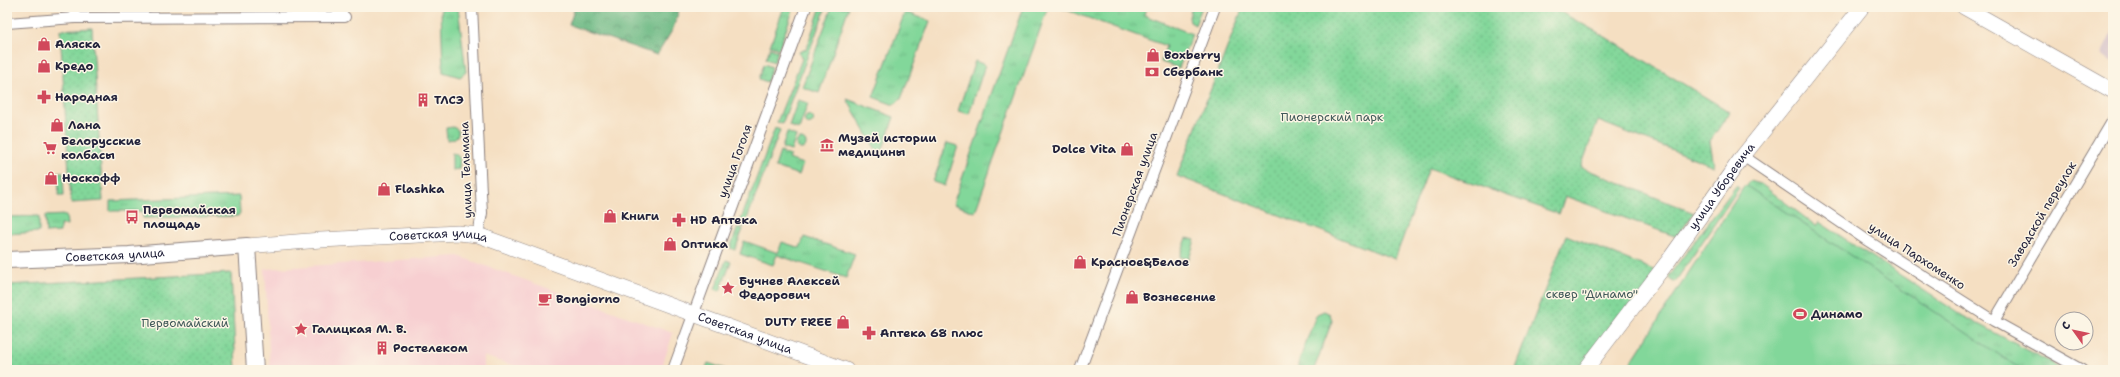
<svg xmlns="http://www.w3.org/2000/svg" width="2120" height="377" font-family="'Shantell Sans',sans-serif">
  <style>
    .built { fill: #f7cfd1 }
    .industrial { fill: #d2bdc6 }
    .grass { fill: url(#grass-tufts); stroke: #527c6a }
    .forest { fill: url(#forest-crowns); stroke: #466d5e }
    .park { fill: url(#park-dots); stroke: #527c6a }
    .pitch { fill: #82d79a; stroke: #527c6a }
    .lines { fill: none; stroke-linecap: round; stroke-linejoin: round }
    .street-casing { stroke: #8c807e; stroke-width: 12 }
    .secondary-casing { stroke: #8c807e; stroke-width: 16 }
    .primary-casing { stroke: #8c807e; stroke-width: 18 }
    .street { stroke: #fff; stroke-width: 10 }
    .secondary { stroke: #fff; stroke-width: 15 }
    .primary { stroke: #fff; stroke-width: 16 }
    .labels { text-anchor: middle; stroke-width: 3; stroke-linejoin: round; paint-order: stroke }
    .poi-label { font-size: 12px; font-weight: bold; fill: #22223b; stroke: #fcf5e5; text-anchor: start }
    .park-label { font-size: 12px; fill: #3f5858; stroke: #fcf5e5 }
    .street-label { font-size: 12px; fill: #22223b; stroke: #fcf5e5 }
  </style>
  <defs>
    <pattern id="grass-tufts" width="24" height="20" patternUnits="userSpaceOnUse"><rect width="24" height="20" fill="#82d79a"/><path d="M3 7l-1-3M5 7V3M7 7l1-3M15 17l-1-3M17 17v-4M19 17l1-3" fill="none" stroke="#70b886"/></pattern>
    <pattern id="forest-crowns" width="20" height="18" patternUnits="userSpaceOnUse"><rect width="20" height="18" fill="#69b882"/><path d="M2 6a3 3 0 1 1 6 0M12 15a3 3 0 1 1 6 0" fill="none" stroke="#56956c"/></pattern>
    <pattern id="park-dots" width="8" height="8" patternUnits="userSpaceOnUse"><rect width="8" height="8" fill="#82d79a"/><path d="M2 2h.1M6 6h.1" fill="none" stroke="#70b886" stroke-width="1.8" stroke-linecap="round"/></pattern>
  </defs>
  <rect width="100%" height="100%" fill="#fcf5e5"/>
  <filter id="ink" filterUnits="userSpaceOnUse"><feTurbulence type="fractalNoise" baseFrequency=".025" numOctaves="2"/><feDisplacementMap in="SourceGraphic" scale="8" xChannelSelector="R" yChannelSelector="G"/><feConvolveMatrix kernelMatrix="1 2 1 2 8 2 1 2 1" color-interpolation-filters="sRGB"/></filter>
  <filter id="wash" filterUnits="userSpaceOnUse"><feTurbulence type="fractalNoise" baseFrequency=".012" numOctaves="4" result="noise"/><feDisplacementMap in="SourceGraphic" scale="16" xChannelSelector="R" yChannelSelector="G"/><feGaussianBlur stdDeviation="0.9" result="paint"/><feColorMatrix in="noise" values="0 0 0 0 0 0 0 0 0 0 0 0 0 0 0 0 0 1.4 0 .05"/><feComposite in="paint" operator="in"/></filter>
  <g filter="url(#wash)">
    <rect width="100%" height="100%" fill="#f5dfc2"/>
    <path class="built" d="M458,256l215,77 -12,37h-133l-45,-14v14h-213l-5,-101z"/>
    <path class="industrial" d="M2113,30v32l-12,-7z"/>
    <path class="grass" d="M441,7h17l8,65 -6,5 -17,-5z
      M784,7h10l-15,42 -9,-3z
      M821,7h5l-44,117 -5,-2 25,-63 -3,-7 7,-3z
      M832,7h17l-30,86 -17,-6z
      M1023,7h25l-73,205 -22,-8z
      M1058,7h88l-2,8 48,19 -13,34 -18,-6 5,-16z
      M1192,7h10l-7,18 -5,-3 -1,-5z
      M905,12l25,9 -29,78 -7,6 -21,-8z
      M770,48l8,3 -4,11 -8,-3z
      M975,61l10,4 -16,49 -11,-3z
      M764,64l8,3 -5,15 -8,-3z
      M847,99l47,18 -14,40z
      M798,100l10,3 -9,26 -10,-3z
      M804.5 120a4.5 4.5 0 1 1 9 0a4.5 4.5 0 1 1-9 0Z
      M453,127l5,3v5l-4,4 -7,1 -1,-12z
      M775,128l5,2 -36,97 -5,-2z
      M787,132l9,4 -5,15 -9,-3z
      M796 144a5 5 0 1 1 10 0a5 5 0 1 1-10 0Z
      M947,143l11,3 -13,40 -12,-4z
      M780,152l10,3 -2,4 15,5 -4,11 -24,-8z
      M452,153c9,2 8,8 7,16l-7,1z
      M58,172h5l1,24h-5z
      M1750,181l11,3 55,42 3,-4 144,94 102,54h-439z
      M1736,186l3,2 -64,94 -7,-5z
      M239,196l1,17 -2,3 -95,2v-7h-33v-10z
      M66,215l1,10h-7v7l-14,1 -1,-17z
      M39,216v16l-32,2v-17z
      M738,227l5,2 -8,21 -5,-2z
      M804,237l51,17 -9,24 -69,-23 -4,10 -33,-11 4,-13 34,12 4,-11 18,6z
      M1187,238l8,2 -6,19 -9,-2z
      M726,260l5,2 -11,29 -5,-2z
      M1324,311l6,3 2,7 -18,48 -16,1v-6l17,-46 2,-4z
      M708,363l20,7h-23z"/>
    <path class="forest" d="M575,7h105l-7,22 -16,26 -88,-30z"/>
    <path class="park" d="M1243,7h308l46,25 133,80 -20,29 4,25 -116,-45 -17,46 113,46 -17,24 -112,-41 -6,18 -130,-46 -34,91 -218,-83z
      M92,28l11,173 -32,2 -11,-173z
      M1566,235l95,38 -70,97h-77z
      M231,273l5,97h-229v-85z"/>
    <path class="pitch" d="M1745,185l277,185h-396z"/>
  </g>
  <g filter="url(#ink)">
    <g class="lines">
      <g class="street-casing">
        <path id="street" d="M74,7l1,11
          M472,7l10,206 -4,22
          M7,23l68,-5 270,-1
          M1743,156l125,85 126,80 88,49
          M1994,321l119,-201
          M673,370l133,-363
          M1080,370l135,-363"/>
      </g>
      <g class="secondary-casing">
        <g id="secondary">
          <path d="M1964,7l149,84"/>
          <path id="s1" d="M247,246l74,-6 137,-7 20,2 368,135"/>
          <path id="s2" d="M1585,370l84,-110 74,-104 119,-149"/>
        </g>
      </g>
      <g class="primary-casing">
        <g id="primary">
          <path id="s3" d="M7,260l122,-5 118,-9 8,124"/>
        </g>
      </g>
      <use href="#street" class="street"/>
      <use href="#secondary" class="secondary"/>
      <use href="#primary" class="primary"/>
    </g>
  </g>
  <defs>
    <g id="shop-bare" transform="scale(1.08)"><path d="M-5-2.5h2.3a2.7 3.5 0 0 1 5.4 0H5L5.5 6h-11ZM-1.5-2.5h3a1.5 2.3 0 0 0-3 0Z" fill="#d1495b" stroke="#fcf5e5" stroke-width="2.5" paint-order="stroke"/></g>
    <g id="bank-bare" transform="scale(1.08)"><path d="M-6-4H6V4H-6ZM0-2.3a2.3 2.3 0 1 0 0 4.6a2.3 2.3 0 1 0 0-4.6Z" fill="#d1495b" stroke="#fcf5e5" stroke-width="2.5" paint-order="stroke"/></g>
    <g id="pharmacy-bare" transform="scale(1.08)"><path d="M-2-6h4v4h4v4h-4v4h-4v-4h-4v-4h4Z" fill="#d1495b" stroke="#fcf5e5" stroke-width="2.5" paint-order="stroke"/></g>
    <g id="building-bare" transform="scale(1.08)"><path d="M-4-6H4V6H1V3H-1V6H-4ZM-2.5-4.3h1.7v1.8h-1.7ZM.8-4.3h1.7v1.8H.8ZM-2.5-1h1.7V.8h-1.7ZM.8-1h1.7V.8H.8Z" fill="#d1495b" stroke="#fcf5e5" stroke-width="2.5" paint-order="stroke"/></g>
    <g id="museum-bare" transform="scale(1.08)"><path d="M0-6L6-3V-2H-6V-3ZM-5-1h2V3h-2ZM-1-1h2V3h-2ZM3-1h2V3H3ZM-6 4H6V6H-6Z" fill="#d1495b" stroke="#fcf5e5" stroke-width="2.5" paint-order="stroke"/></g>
    <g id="supermarket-bare" transform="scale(1.08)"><path d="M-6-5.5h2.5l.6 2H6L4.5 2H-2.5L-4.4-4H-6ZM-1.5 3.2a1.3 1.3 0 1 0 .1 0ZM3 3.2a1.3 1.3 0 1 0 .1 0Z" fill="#d1495b" stroke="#fcf5e5" stroke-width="2.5" paint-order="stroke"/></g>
    <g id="bus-bare" transform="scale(1.08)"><path d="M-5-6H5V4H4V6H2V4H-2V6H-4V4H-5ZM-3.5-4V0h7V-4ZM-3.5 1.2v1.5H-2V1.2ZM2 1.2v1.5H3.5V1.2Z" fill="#d1495b" stroke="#fcf5e5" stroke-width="2.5" paint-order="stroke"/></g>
    <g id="sight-bare" transform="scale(1.08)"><path d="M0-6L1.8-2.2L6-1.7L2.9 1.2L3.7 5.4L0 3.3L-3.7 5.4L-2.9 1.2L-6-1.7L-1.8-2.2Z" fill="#d1495b" stroke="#fcf5e5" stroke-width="2.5" paint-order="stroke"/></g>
    <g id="cafe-bare" transform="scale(1.08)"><path d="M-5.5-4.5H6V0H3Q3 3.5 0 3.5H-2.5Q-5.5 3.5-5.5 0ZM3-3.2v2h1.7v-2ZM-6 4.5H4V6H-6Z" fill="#d1495b" stroke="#fcf5e5" stroke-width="2.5" paint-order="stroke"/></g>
    <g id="stadium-bare" transform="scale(1.08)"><path d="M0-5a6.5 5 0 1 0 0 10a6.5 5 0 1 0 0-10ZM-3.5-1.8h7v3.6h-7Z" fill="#d1495b" stroke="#fcf5e5" stroke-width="2.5" paint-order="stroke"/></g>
  </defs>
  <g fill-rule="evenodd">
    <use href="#shop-bare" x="44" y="44"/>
    <use href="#shop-bare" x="1153" y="55"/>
    <use href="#shop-bare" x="44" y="66"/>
    <use href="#bank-bare" x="1152" y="72"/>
    <use href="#pharmacy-bare" x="44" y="97"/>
    <use href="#building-bare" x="423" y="100"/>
    <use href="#shop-bare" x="57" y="125"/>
    <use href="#museum-bare" x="827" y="145"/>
    <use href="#supermarket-bare" x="50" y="148"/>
    <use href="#shop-bare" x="1127" y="149"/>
    <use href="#shop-bare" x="51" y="178"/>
    <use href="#shop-bare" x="384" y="189"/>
    <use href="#shop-bare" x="610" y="216"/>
    <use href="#bus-bare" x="132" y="217"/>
    <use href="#pharmacy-bare" x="679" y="220"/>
    <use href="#shop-bare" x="670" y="244"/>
    <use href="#shop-bare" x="1080" y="262"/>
    <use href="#sight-bare" x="728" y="288"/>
    <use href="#shop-bare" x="1132" y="297"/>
    <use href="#cafe-bare" x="545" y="299"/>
    <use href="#stadium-bare" x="1800" y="314"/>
    <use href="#shop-bare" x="843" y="322"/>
    <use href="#sight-bare" x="301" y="329"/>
    <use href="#pharmacy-bare" x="869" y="333"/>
    <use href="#building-bare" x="382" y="348"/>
  </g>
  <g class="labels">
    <g class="poi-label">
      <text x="55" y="48">Аляска</text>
      <text x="1164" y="59">Boxberry</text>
      <text x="55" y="70">Кредо</text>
      <text x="1163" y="76">Сбербанк</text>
      <text x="55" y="101">Народная</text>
      <text x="434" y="104">ТЛСЭ</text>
      <text x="68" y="129">Лана</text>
      <text x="838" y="142">Музей истории<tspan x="838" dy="14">медицины</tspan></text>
      <text x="61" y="145">Белорусские<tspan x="61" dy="14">колбасы</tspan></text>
      <text x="1116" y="153" text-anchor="end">Dolce Vita</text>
      <text x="62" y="182">Носкофф</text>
      <text x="395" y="193">Flashka</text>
      <text x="143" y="214">Первомайская<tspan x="143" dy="14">площадь</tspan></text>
      <text x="621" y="220">Книги</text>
      <text x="690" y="224">HD Аптека</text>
      <text x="681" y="248">Оптика</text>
      <text x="1091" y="266">Красное&amp;Белое</text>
      <text x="739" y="285">Бучнев Алексей<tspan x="739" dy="14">Федорович</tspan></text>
      <text x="1143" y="301">Вознесение</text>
      <text x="556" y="303">Bongiorno</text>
      <text x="1811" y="318">Динамо</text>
      <text x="832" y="326" text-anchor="end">DUTY FREE</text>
      <text x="312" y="333">Галицкая М. В.</text>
      <text x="880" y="337">Аптека 68 плюс</text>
      <text x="393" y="352">Ростелеком</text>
    </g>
    <g class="park-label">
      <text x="1332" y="121">Пионерский парк</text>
      <text x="1592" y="298">сквер "Динамо"</text>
      <text x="185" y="327">Первомайский</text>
    </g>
    <g class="street-label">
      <text transform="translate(735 161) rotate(-70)" y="4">улица Гоголя</text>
      <text transform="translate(466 170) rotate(-92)" y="4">улица Тельмана</text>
      <text transform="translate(1135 184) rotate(-70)" y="4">Пионерская улица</text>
      <text dy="4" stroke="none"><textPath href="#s2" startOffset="229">улица Уборевича</textPath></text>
      <text transform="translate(2042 214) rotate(-59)" y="4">Заводской переулок</text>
      <text dy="4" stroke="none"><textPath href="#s1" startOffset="192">Советская улица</textPath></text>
      <text dy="4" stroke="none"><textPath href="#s3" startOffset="108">Советская улица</textPath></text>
      <text transform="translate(1917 256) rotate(33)" y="4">улица Пархоменко</text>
      <text dy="4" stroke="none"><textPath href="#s1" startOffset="516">Советская улица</textPath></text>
    </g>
  </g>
  <rect width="2120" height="377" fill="none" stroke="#fcf5e5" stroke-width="24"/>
  <g transform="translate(2074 331) rotate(303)"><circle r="19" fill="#fcf5e5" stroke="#a5a1a1"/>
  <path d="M0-3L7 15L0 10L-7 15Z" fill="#d1495b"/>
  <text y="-6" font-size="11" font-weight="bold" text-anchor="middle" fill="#22223b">С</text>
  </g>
</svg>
